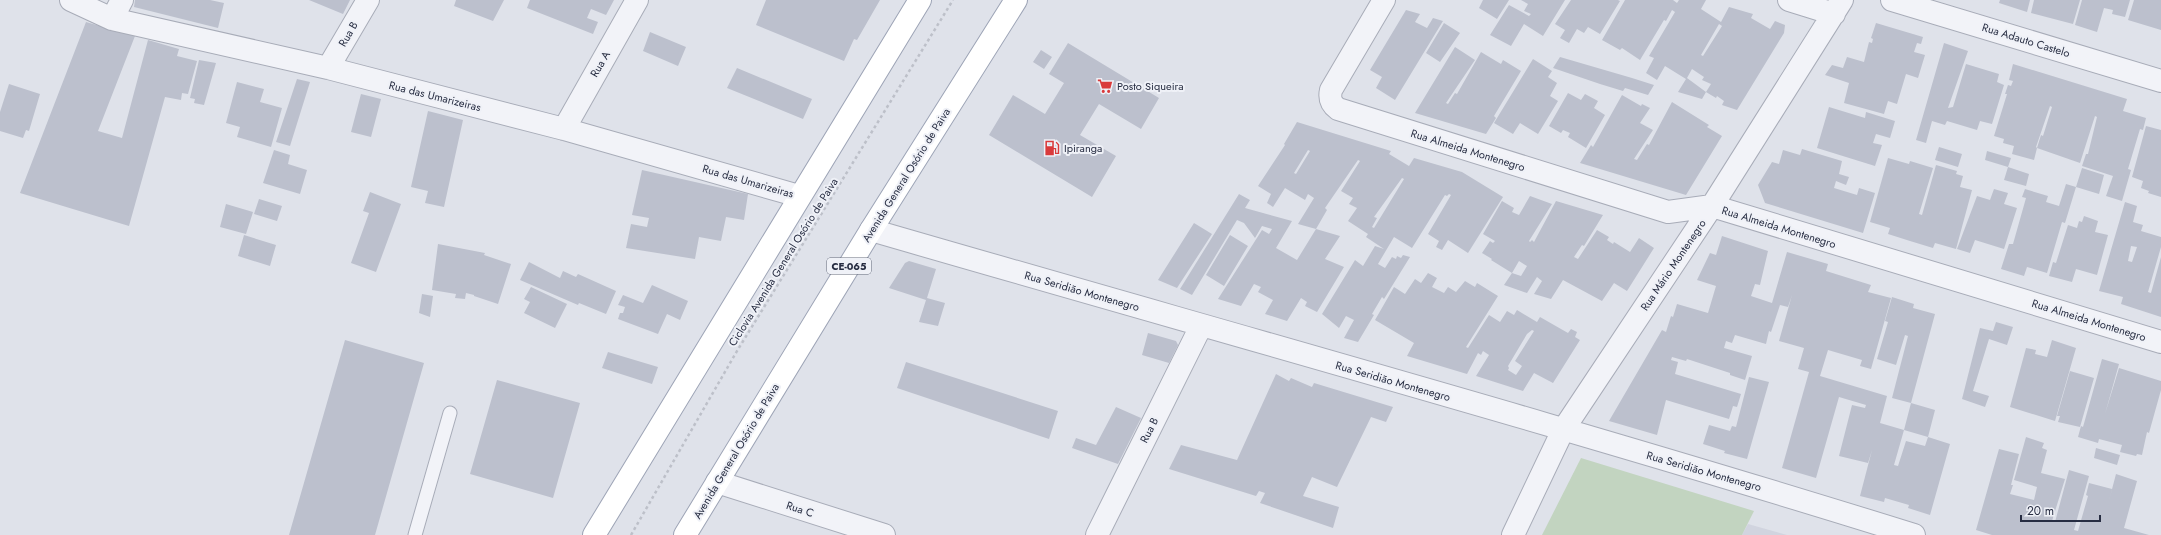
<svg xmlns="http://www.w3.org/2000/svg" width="2161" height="535" font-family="Jost,sans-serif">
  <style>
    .built { fill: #d1d4df }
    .green { fill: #c2d4c0 }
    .building { fill: #bcc0cd; fill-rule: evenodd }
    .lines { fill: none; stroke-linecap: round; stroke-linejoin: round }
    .lane-casing { stroke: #a8acb8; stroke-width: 15 }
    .street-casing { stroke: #a8acb8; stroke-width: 24 }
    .primary-casing { stroke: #9da4b6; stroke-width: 24 }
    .path { stroke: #bdc0c9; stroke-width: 2.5; stroke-dasharray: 3 3; stroke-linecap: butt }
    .lane { stroke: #f2f3f8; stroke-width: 13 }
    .street { stroke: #f2f3f8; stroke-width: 22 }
    .primary { stroke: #fff; stroke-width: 22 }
    .labels { text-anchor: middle; stroke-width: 4; stroke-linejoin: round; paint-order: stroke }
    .shield { fill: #eff1f7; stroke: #636878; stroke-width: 1 }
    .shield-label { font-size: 10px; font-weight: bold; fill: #272d42 }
    .street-label { font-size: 11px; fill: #272d42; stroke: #eff1f7 }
    .poi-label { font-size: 11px; fill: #272d42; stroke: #eff1f7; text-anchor: start }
  </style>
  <rect width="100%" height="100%" fill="#dfe2ea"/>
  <path class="built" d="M1748,524l39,11h-45z"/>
  <path class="green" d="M1581,458l173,53 -12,24h-200z"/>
  <path class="building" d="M135,0h75l14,3 -6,25 -84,-21z
    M309,0h41l-7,14z
    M456,0h48l-11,21 -39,-15z
    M530,0h84l-8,15 -15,-6 -4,9 11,4 -5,12 -66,-26z
    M766,0h114l-23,40 -3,-1 -10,22 -88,-36z
    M1483,0h26l-12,19 -18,-11z
    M1521,0h44l-22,36 -19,-12 -13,22 -21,-11 19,-30 20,11 2,-2 -7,-3 4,-7z
    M1571,0h47l2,1 -20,33 -12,-7 -4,6 -7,-4 -8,14 -9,-5 5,-8 -10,-6z
    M1625,0h48l4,3 2,-3h27l-5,9 20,13 8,-15 24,7 -2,4 19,11 5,-8 10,4 -1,8 -47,77 -15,-5 2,-4 -7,-5 -1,2 -10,-6 5,-8 -9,-4 2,-3 -12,-8 -5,9 19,14 -4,7 -24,-7 8,-13 -21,-13 -8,14 -11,-7 8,-15 -5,-2 26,-44 -3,-2 -6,11 -2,-1 -24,40 -18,-12 -2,2 -18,-10zM1719,24l3,2 -19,30 -2,-1z
    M2000,0h30l-3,12 -28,-9z
    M2034,0h46l-7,24 -42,-11z
    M2082,0h48l-5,17 -13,-3 1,-4 -9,-2 -7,24 -22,-7z
    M2134,0h27v30l-33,-10z
    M1406,10l14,4 -5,8 12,6 6,-10 10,3 -48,79 -19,-12 6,-11 -12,-7z
    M86,22l49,14 -37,95 24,7 26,-98 31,9 -2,7 20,5 -9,33 -6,-1 -1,7 -16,-3 -36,129 -109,-33z
    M1444,23l16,10 -20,29 -14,-9z
    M1876,23l47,14 -2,7 -4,-1 -3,9 11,3 -7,23 -12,-4 -9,30 -9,-3 -4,13 -40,-11 5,-20 -24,-8 7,-10 11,3 4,-11 17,5 5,-20 3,1 1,-4 -2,-1z
    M650,32l36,15 -8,19 -35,-15z
    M1068,43l91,55 -18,31 -42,-25 -19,31 36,21 -24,41 -103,-62 24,-40 32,19 19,-31 -15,-9z
    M1944,43l24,8 -20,57 5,-1 13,-43 33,10 -2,8 7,3 -12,39 -12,-3 -3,9 -30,-9 -2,4 -13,-4 -6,22 -10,-3z
    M1455,47l20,13 -29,43 2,1 7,-11 2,1 24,-42 20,12 2,-4 18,11 -27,45 2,2 -10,16 -71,-21z
    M1041,50l11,7 -8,12 -11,-7z
    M1560,57l72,21 22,7 -6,10 -23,-7 -2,3 -23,-7 -47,-16z
    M1533,59l19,12 -4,6 9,6 -7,13 8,5 -20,33 -18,-11 -7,11 -19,-11z
    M199,60l17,3 -12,42 -10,-2 1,-4 -5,-1z
    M2013,64l114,35 -4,12 23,7 -3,12 -3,-1 -12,40 3,1 -9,31 -16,-5 7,-20 -31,-10 4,-12h2l9,-37 -2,-1 -15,47 -43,-15 4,-13 2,1 9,-29 -2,-1 -14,41 1,1 -3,12 -22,-6 2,-8 -11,-3 1,-4 -10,-3 13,-42h-2l3,-9 3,1 2,-5 -4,-1z
    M737,68l75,31 -9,20 -76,-31z
    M297,79l13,3 -20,64 -14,-4z
    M237,82l27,7 -4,13 22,6 -11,39 -34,-10 3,-10 -14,-4z
    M9,84l31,10 -11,37 -3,-1 -3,8 -23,-7v-19z
    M1568,93l13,7 4,-6 13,7 -4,7 11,7 -19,33 -18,-11 2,-4 -7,-3 -2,3 -12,-7z
    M361,94l20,5 -10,38 -20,-5z
    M1622,95l19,11 1,-2 8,4 -10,15 13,7 -19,29 3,1 10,-16 2,1 23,-43 37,23 -2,2 15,9 -36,59 -106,-32 11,-18 2,2z
    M1829,107l36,11 1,-6 29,9 -5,17 -14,-4 -3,9 9,2 -7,21 -58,-18z
    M428,111l35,9 -19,87 -19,-4 3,-12 -17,-4z
    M1297,122l94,29 -2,3 20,12 5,-8 48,14 41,25 -35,56 -20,-13 -6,10 -6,-3 3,-6 -11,-7 23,-39 -2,-1 -2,2 -2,-1 -33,53 -18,-11 -16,27 7,4 7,-11 4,2 1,-3 4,2 2,-3 7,2 -26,42 -2,-2 -10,17 2,1 -16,27 -14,-4 10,-18 -8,-4 -7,12 -17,-14 33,-54 8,6 12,-20 9,3 -18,-12 2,-3 -20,-13 9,-13 -8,-4 4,-6 -12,-7 19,-30 -2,-1 -33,48 2,2 -11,19 24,7 -15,23 19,8 -27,45 -12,-6 2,-4 -6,-4 -14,23 -22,-7 8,-14 -15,-8 3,-5 -7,-3 -13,22 -23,-7 44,-69 7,4 3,-5 -10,-3 -7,12 -11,-15 -7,-3 -45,75 -12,-6 59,-95 11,6 -5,8 47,13 -16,27 21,12 19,-31 -18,-5 16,-26 -6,-4 -3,6 -20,-12 -12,19 -6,-4 4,-9 -13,-8 27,-41 -1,-1zM1308,150l2,1 -14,23 -2,-1zM1402,178l2,1 -30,49 -2,-1 5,-9 -3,-1z
    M2146,126l15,4v67l-13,-4 1,-2 -8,-3 2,-7 -11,-4z
    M1939,147l23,7 -4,13 -23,-7z
    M1802,149l40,12 -3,13 10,3 -3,8 -10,-4 -2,7 23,7 2,-7 16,5 -12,40 -98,-30 -7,-18 14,-23 7,2 4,-14 17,5z
    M274,150l16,5 -2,9 19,6 -7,24 -37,-11z
    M1987,151l24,7 -3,9 -23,-7z
    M1888,158l21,6 1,-3 23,7 -14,46 3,1 14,-50 21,6 -1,3 7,2 -3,11 12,3 -16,59 -21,-6 -2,5 -23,-7 -22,-7 2,-6 -20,-6z
    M2008,167l21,7 -3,12 -22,-6z
    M2082,168l22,7 -5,19 -23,-7z
    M642,170l106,24 -4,26 -18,-3 -5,24 -22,-4 -4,22 -69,-11 5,-24 16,3 2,-9 -17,-3z
    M2066,184l10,3 -11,36 -3,-1 -15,51 -20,-6 -3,9 -23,-7 8,-25h4l13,-46 -4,-1 3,-8 23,7 -2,6 13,4z
    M1994,189l14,4 -4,11 13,4 -13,41 -29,-9 -5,13 -13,-4 20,-53 13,4z
    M370,192l31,12 -25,68 -25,-9 18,-50 -6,-2z
    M1530,196l22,8 -23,37 1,1 2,-2 2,2 22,-41 47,14 -19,31 -2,-1 -8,12 4,2 19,-29 12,7 -2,3 6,4 1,-2 16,10 9,-14 15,10 -27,43 -13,-8 -12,18 -39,-21 -12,19 -17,-5 8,-13 -5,-4 -10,16 -23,-8 8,-12 9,3 6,-10 -8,-5 -7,12 -21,-13 1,-1 -10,-6 8,-12 3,2 2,-2 -12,-7 19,-33 12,7 -2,4 7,3z
    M259,199l23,7 -5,15 -23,-7z
    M2125,202l12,4 -4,16 10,3 -2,6 20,6v10l-13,45 3,1 10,-36v60l-40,-13 2,-7 -24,-6zM2131,246l6,1 -5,15 -4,-1z
    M226,204l27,8 -7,22 -26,-7z
    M2084,216l14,5 -3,11 13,3 -11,40 -21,-6 -4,13 -23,-6 4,-14 3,1 12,-38 9,3 2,-7 3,1z
    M1194,223l18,11 -35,54 -19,-8z
    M244,235l32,10 -6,21 -32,-10z
    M1230,235l18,11 -24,40 -18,-11z
    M1722,236l46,15 -8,34 -5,-1 -4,12 21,7 15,-51 41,12 -2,7 45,14 -3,7 23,6 -20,71 -11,-3 2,-6 -34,-10 -8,26 67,20 -7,27 24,7 -10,35 4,1 8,-25 19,5 3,-9 -24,-7 7,-27 24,7 -7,27 22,7 -20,71 -22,-7 1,-3 -24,-7 -1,4 -24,-6 12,-46 -4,13 -29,-7 13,-51 13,3 1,-3 -27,-8 -23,81 -34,-10 27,-96 -11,-3 6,-21 -25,-7 13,-46 -4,12 -8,-2 -9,27 -2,-1 -3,13 -31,-9 -3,8 -6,-2 -2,7 28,8 -7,24 -15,-5v-2l-43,-14 -1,2 -14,-4 -1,3 7,2 -3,12 66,20 -4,13 -4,-1 -4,13 -63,-19 -9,35 -48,-14 53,-91 4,2 5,-16 2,1 4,-13 31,9 8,-27 -19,-6 13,-27 6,2z
    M438,244l47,9 -1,2 27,9 -13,40 -24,-8v-1l-8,-2 -1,6 -10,-1 1,-4 -24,-4z
    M909,261l27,8 -9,29 18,5 -7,23 -19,-4 7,-22 -37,-12 16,-25z
    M529,262l31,16 3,-7 13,6 2,-3 38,17 -10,23 -27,-11 -1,2 -58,-25z
    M1428,273l9,5 -5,9 12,6 4,-6 8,5 9,-11 10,6 2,-4 21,13 -32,51 2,1 21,-33 11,7 7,-11 7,4 3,-5 20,12 3,-5 28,16 3,-4 6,3 -2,5 5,3 -27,43 -19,-10 -11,18 -47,-15 13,-21 -6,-4 -2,4 -3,-2 -11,21 -60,-18 7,-13 -39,-23 19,-33 11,7 10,-15 6,4zM1532,330l2,1 -19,30 7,5 -6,9 -8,-5 1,-2 -1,-2 19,-32z
    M652,285l36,16 -8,19 -13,-6 -9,20 -40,-15 2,-6h3l2,-6 -7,-2 5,-10 20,8z
    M531,287l36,17 -12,24 -31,-15 6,-11 -6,-3z
    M422,294l11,2 -3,21 -11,-4z
    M1892,297l22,7 -1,4 22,6 -24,89 -19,-5 16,-62 -3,-1 -9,30 -19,-6 11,-37 -3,-1z
    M1996,322l17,5 -6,18 -18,-6 -16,52 16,5 -4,11 -23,-8 18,-71 13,3z
    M1148,333l28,8 2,4 -9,18 -27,-8z
    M345,340l79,23 -49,172h-86z
    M2052,340l24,8 -21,73 -45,-14 16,-59 10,2 -1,4 12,3z
    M608,352l50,15 -6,17 -50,-16z
    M2102,359l17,5 -14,50 14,-46 42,13v9l-12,43 -2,-1 -5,23 -5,-1 -1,2 -16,-4 2,-7 -23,-6 -1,4 -20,-6 3,-11 2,1z
    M906,362l152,49 -9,28 -152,-51z
    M2070,371l24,7 -14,49 -22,-5 2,-6h-3z
    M1276,374l13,7 2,-3 21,9 2,-4 79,24 -7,15 -15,-5 -34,70 -25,-10 -9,19 36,11 -6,21 -73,-25 5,-10 -6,-2 -3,5 -87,-27 12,-24 56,15z
    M1749,377l20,5 -22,77 -23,-6 1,-2 -22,-7 6,-19 21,6 2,-5 4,1z
    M497,380l83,23 -27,95 -83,-24z
    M1116,407l25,11 -23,46 -46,-16 4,-10 20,7z
    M2026,437l18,6 -2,5 5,2 -6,23 24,6 -13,42 3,1 14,-52 20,6 -15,54 4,1 10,-35 -2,-1 3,-12 23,6 -6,23 10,-38 21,7 -13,47 25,7h-157l-16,-5 23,-81 20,5 -8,31h2l-3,9 24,6 3,-13 -23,-7z
    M2096,448l24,7 -3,10 -23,-7z"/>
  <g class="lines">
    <g class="lane-casing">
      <path id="lane" d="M415,535l35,-122"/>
    </g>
    <g class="street-casing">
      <path id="street" d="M71,0l41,19 216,49 236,61 235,67
        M1384,0l-53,90c-2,9 0,14 7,19l330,103 44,-6 449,136
        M1789,0l45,14
        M1892,0l269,81
        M112,19l10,-19
        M328,68l40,-68
        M564,129l73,-129
        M871,230c348,101 697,197 1043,305
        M717,482l167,53
        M1097,535l104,-209
        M1513,535l50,-105 149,-224 130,-206"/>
    </g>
    <g class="primary-casing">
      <path id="primary" d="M594,535l326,-535
        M685,535l186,-305 145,-230"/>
    </g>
    <path class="path" d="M631,535l106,-184 216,-351"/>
    <use href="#lane" class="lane"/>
    <use href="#street" class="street"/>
    <use href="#primary" class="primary"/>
  </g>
  <defs>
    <g id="supermarket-bare" transform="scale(1.2)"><path d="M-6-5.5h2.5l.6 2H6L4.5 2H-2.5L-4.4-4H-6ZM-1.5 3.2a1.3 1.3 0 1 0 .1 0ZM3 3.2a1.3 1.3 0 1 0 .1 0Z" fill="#d93a3b" stroke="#eff1f7" stroke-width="2.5" paint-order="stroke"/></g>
    <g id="fuel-bare" transform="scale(1.2)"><path d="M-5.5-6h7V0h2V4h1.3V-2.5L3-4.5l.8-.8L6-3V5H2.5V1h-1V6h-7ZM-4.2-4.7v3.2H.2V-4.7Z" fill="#d93a3b" stroke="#eff1f7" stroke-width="2.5" paint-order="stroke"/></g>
  </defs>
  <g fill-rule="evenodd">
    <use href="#supermarket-bare" x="1105" y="86"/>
    <use href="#fuel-bare" x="1052" y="148"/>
  </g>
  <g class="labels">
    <rect class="shield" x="827" y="258" width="44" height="16" rx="3"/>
    <g class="shield-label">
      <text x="849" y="270">CE-065</text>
    </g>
    <g class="street-label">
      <text transform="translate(348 34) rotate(-60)" y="4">Rua B</text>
      <text transform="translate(2026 40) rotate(17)" y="4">Rua Adauto Castelo</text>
      <text transform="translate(600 64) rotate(-60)" y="4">Rua A</text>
      <text transform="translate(435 96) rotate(14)" y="4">Rua das Umarizeiras</text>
      <text transform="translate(1468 150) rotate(17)" y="4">Rua Almeida Montenegro</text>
      <text transform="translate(906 175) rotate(-58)" y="4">Avenida General Osório de Paiva</text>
      <text transform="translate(748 181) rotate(16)" y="4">Rua das Umarizeiras</text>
      <text transform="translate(1779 227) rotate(17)" y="4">Rua Almeida Montenegro</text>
      <text transform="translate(783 262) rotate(-58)" y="4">Ciclovia Avenida General Osório de Paiva</text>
      <text transform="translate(1673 265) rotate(-56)" y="4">Rua Mário Montenegro</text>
      <text transform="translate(1082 291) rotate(16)" y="4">Rua Seridião Montenegro</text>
      <text transform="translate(2089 320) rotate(17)" y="4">Rua Almeida Montenegro</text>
      <text transform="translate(1393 381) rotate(16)" y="4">Rua Seridião Montenegro</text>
      <text transform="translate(1149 430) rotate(-63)" y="4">Rua B</text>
      <text transform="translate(736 451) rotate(-59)" y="4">Avenida General Osório de Paiva</text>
      <text transform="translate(1704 471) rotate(16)" y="4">Rua Seridião Montenegro</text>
      <text transform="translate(800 509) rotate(18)" y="4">Rua C</text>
    </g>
    <g class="poi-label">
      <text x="1117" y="90">Posto Siqueira</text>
      <text x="1064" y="152">Ipiranga</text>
    </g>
  </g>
  <path d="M2021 515v6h79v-6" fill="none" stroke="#272d42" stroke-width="2"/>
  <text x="2027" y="515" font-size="12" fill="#272d42" stroke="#eff1f7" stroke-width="3" paint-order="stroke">20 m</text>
</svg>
